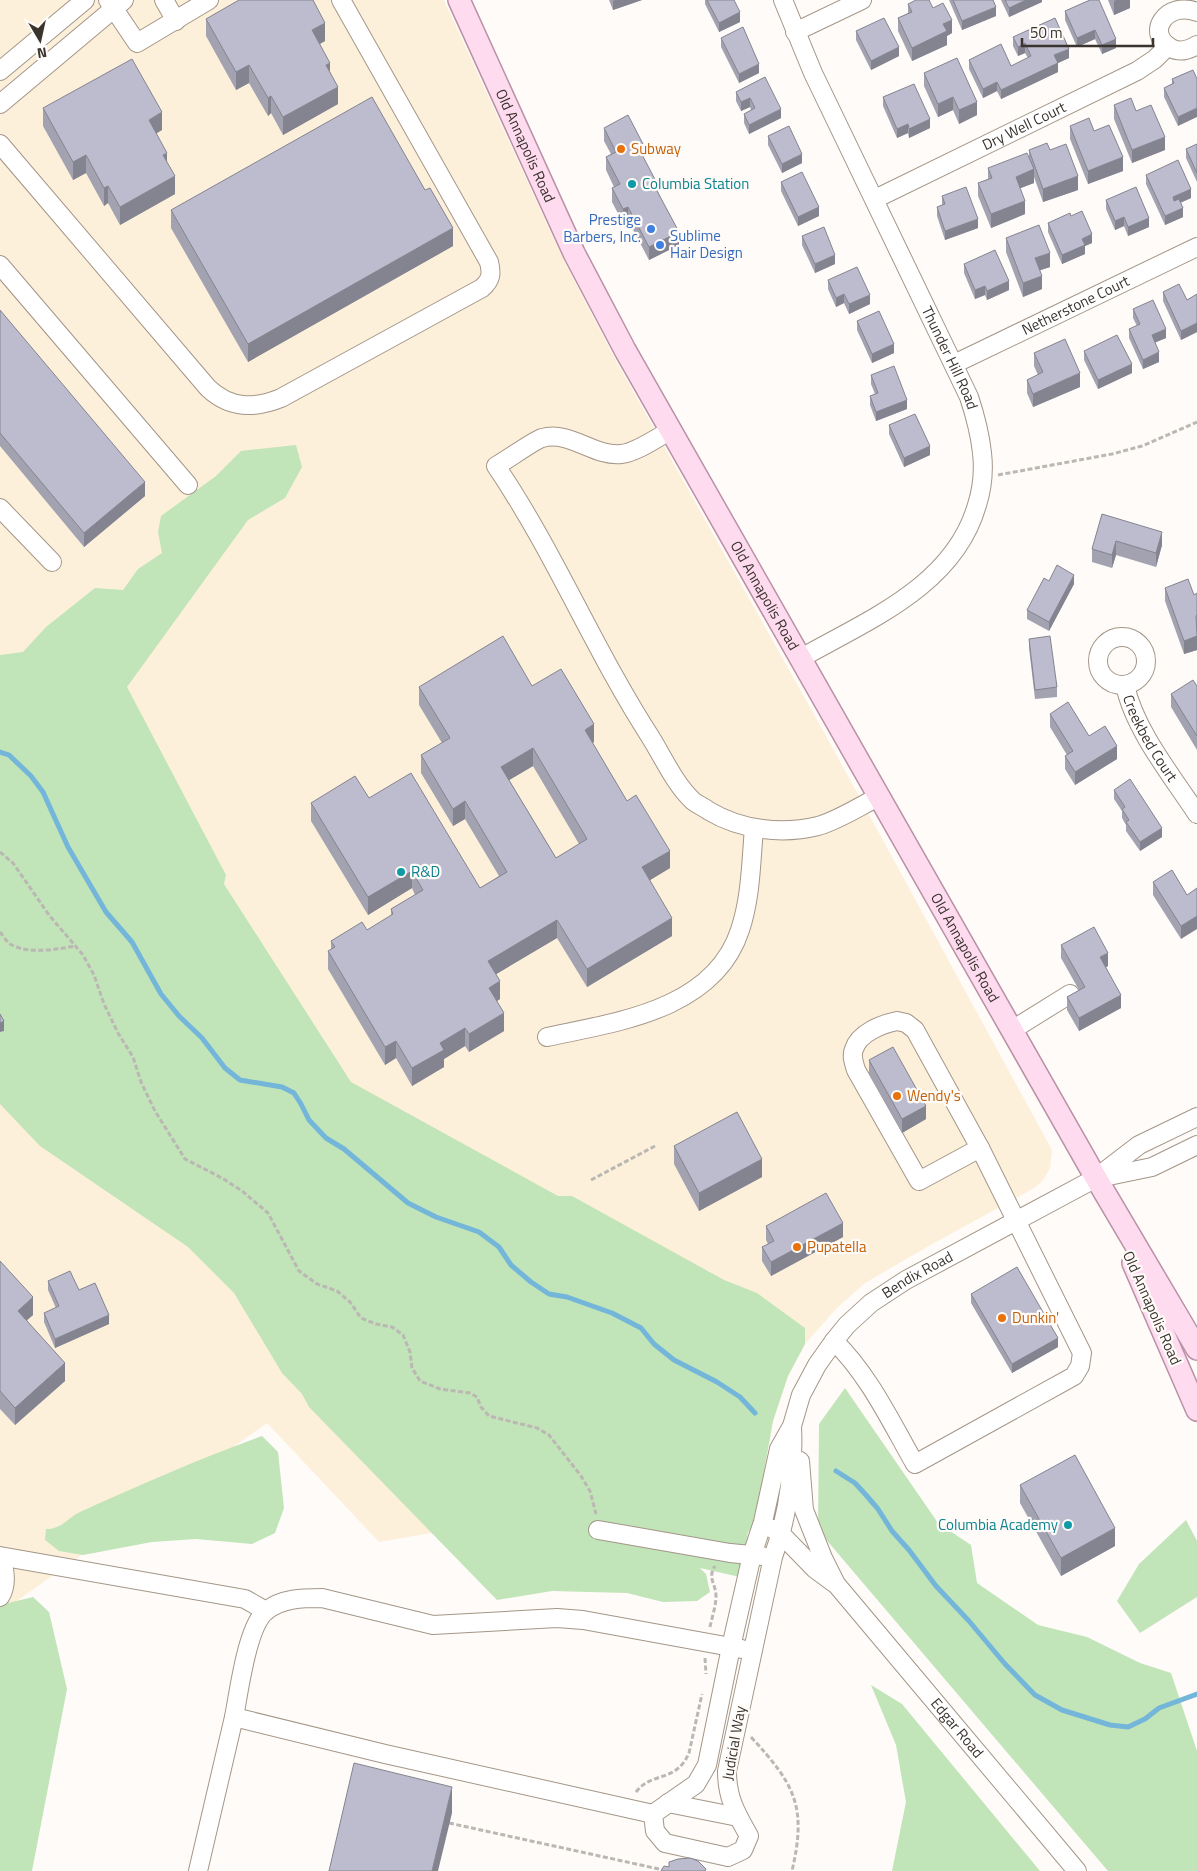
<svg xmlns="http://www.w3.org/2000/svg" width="1197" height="1871" font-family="'Titillium Web',sans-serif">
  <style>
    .commercial { fill: #fdf0db }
    .green { fill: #c1e4b9 }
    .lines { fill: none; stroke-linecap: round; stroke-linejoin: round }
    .stream { stroke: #73b6da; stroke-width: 5 }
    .minor-casing { stroke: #a49688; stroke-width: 20 }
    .major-casing { stroke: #b991a5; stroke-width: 24 }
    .path { stroke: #bbb7b3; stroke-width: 3; stroke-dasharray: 5 2.5; stroke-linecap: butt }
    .minor { stroke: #fff; stroke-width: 18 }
    .major { stroke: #fedbef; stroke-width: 21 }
    .wall { fill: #a3a2b1; fill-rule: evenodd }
    .shaded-wall { fill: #848490 }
    .building { fill: #bdbcce; stroke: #848490; fill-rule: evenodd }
    .food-dot { fill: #e8710a; stroke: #fefbf8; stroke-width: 2 }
    .culture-dot { fill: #0f9aa8; stroke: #fefbf8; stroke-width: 2 }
    .shop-dot { fill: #3f7fe0; stroke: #fefbf8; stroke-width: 2 }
    .labels { text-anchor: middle; stroke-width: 4.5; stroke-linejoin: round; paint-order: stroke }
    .street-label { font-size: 15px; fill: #3a332e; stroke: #fefbf8 }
    .food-label { font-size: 15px; fill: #c56008; stroke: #fefbf8; text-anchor: start }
    .culture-label { font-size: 15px; fill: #0d838f; stroke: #fefbf8; text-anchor: start }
    .shop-label { font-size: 15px; fill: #366cbe; stroke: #fefbf8; text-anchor: end }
  </style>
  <rect width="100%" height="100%" fill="#fefbf8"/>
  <path class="commercial" d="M0,0h444l119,259 51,98 211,377 227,416 -2,18 -6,11 -8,8 -109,60 -62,36 -28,25 -32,36 -17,32 -15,45 -19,105 -189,-16 -186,32 -112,-119 -267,190z"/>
  <path class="green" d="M296,445l6,22 -17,31 -37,22 -121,167 99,188 -2,9 127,198 207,114h14l152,84 33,13 48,35v16l-17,32 -15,45 -19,105 -6,6 -8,45 -40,-9 6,6 4,18 -13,9 -34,1 -36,-9 -75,-2 -55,9 -188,-193 -7,-13 -20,-21 -48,-80 -46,-46 -148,-101 -40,-42v-449l23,-3 23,-25 49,-39 28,2 15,-21 24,-16 -4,-21 3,-16 55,-40 25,-25z
    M845,1388l93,135 33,22 6,38 61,42 49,12 53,26 31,10 26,78v120h-89l-290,-341 1,-106z
    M262,1436l16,16 6,56 -9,25 -23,11 -56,-5 -44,3 -69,13 -24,-4 -14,-11 1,-11c17,0 22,-12 36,-18 60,-27 119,-53 180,-75z
    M1186,1520l11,21v56l-57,36 -23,-32 22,-37z
    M33,1597l16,15 18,77 -35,182h-32v-266z
    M871,1685l31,19 138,167h-148l14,-69 -10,-57z"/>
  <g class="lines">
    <path class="stream" d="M0,752l9,3 22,21 12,16 25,55 38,65 26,30 29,52 18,22 23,22 23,30 15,12 42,7 12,6 7,11 8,16 17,18 18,11 64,54 28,14 43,15 20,15 12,18 20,17 18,12 18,3 45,16 29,15 13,16 20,16 43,22 23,15 15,16
      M836,1471l19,12 11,12 12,14 14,22 17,19 27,36 33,35 36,43 30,31 27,15 48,15 18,2 17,-8 14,-11 38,-14"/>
    <g class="minor-casing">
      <g id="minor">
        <path d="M108,0l29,43 72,-43"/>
        <path d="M164,0l12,21"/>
        <path id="s1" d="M783,0l30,73 156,324c6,18 11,37 13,56 2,17 0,36 -5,52 -23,81 -109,115 -176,153"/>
        <path d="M1197,12c-30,-12 -53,21 -26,36 9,5 18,2 26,-3"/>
        <path d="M795,32l67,-32"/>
        <path d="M0,71l85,-71"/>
        <path d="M0,104l124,-104"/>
        <path d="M0,144l208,244c22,21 46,21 73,10l201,-110c9,-8 10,-14 7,-26l-148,-262"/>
        <path id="s2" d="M875,199l262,-128 18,-12 13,-13"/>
        <path d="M0,265l188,220"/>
        <path id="s3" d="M954,364l243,-117"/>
        <path d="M669,431c-12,7 -34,22 -48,23 -27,3 -51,-24 -79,-16 -9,3 -35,22 -46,28 59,87 98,184 155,272 13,21 24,46 42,63 5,4 11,6 16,10 32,19 73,24 109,15 21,-6 42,-20 62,-30"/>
        <path d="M0,508l52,54"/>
        <circle cx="1122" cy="661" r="24"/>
        <path id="s4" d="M1125,685c9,44 47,91 72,129"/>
        <path d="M897,1021l9,2 9,7 65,118 -61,33 -63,-111c-2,-7 -5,-14 -2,-21 5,-16 28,-25 43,-28z"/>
        <path d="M1012,1030l58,-36"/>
        <path d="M547,1037c70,-15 167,-27 193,-107 11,-33 11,-68 14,-102"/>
        <path d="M1099,1178l53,-11 45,-22"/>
        <path d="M834,1341c35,34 57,81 81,123l159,-88 6,-10 2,-13 -102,-205"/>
        <path id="s5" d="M792,1426c2,44 -4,90 -19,131l-46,214c0,27 9,42 22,65l-6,14 -15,7 -63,-14 -10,-12 -2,-17 43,-30 11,-19 24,-118 21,-92 11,-33 16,-73 13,-23 9,-31 16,-30 17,-24 13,-16 24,-22 35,-23 190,-102 43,-33 58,-28"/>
        <path id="s6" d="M800,1461l4,49 19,48 13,26 241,287"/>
        <path d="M773,1529l8,5 34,35 19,14"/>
        <path d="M598,1530l132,23 32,3"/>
        <path d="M0,1556l245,43 21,12"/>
        <path d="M0,1558c6,12 7,28 0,39"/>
        <path d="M234,1717c5,-25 13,-91 32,-106 16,-13 37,-13 56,-13l111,27 124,-7 26,2 159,29"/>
        <path d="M668,1803l70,14"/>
        <path d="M198,1871l36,-154 151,37 268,60"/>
      </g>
    </g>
    <g class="major-casing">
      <g id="major">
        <path id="s7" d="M459,0l115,253 51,97 471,828 101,171"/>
        <path d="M1133,1263l64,147"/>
      </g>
    </g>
    <path class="path" d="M998,475l114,-21 30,-8 55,-24
      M0,852l13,11 36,52 34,40 11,20 10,29 14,29 15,24 8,25 14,29 30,48 37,19 20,13 26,22 31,58 18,13 20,7 13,11 11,16 15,6 16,3 11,8 7,17 2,16 8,13 20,8 30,4 7,4 4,10 8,9 48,12 12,7 32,41 9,15 6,23
      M0,932c3,4 7,10 10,12 18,11 48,5 66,2
      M591,1180l64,-34
      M710,1627c2,-10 6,-21 6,-31 0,-12 -9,-18 -1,-30
      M705,1658l1,16
      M751,1737c44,48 56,69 41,134
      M636,1792c16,-21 40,-9 53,-39l13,-59
      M449,1823l219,48"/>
    <use href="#minor" class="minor"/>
    <use href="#major" class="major"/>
  </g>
  <path class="wall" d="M609,0h33l-29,10z
    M705,0h29l6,22 -21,10 -14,-28z
    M949,0h44l3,16 -34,14z
    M1001,0h41v2l-33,15z
    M1090,0l26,48 -14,6 -7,-15 -18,8 -12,-27v-9z
    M1108,0h22v8l-16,7z
    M908,4l25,4 19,25 -5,3v9l-35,16 -14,-30v-13l10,-5z
    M206,19l119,22 -5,3 10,29 8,31 -55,31 -12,-22 -3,3 -19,-33 -13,7 -30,-54z
    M856,31l43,25 -28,14 -15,-30z
    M1013,37l56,21 -11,5v9l-57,27 -4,-8 -14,7 -14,-29v-9l42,6 17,-8 -3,-5 -7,3 -5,-10z
    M721,38l38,35 -20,10 -18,-36z
    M1193,70l-15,56 -14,-29v-9l8,-4v-5z
    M924,73l53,42 -18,9 -6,-14 -15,7 -14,-31z
    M765,77l16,41 -32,16 -5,-11v-9l7,-4 -1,-3 -9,4 -5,-10v-9z
    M883,97l47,31 -21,10 -1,-5 -11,5 -14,-32z
    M1114,105l22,6 29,39 -33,13 -18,-44z
    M43,108l119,22 -6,3 11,29 8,32 -55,31 -12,-22 -4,3 -18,-33 -13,7 -30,-54z
    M1070,126l24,5 29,40 -35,13 -18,-45z
    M604,128l39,29 16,37 20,51 -30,15 -21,-40 -5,3 -11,-21v-14l2,-1 -8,-17v-13l5,-3 -7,-13z
    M768,136l34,27 -20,10 -14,-28z
    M1197,144v38l-11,-24v-9z
    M1029,150h21l28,40 -35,12 -9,-25v6l-14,5 5,26 -34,14 -13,-32v-13l10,-4v-11l41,-11z
    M1146,175l45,23 -11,5 3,14 -18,8 -19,-41z
    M781,182l38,34 -21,10 -17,-35z
    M425,190l28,56 -205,116 -77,-134v-18z
    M942,196l36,32 -33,12 -8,-24v-9l5,-2z
    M1106,200l43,27 -21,9 -4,-10 -9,4 -9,-21z
    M1071,216l21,27 -7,3v8l-23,10 -14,-32v-9z
    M802,236l33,28 -20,9 -13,-28z
    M1006,238l44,29 -10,3 2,19 -19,8 -17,-45z
    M964,264l45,26 -22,10 -2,-5 -10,4 -11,-26z
    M828,280l42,24 -21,10 -5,-11 -8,4 -8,-18z
    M1163,292l24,8 10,-6v38l-16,8 -18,-39z
    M1133,309l33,29 -11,4 4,20 -16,7 -14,-31v-9l8,-3 -4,-8z
    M0,310l145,186 -61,51 -84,-101z
    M857,321l37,32 -22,10 -15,-33z
    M1084,351l48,22 -34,16 -14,-29z
    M1034,353l46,34 -47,20 -6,-14v-13l11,-5 -4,-9z
    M871,375l36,34 -31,12 -6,-16v-9l5,-2 -4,-10z
    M889,425l41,30 -26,12 -15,-33z
    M1102,514l60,31 -6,22 -40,-12 -4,13 -20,-6v-13z
    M1049,581l25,3 -25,47 -22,-12v-9z
    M1165,588l29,7 3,-2v57l-13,4 -19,-53z
    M1029,639l28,48v10l-22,2 -6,-51z
    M532,686l62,56 -2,1 35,58 43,67 -20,12 22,56 -85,51 -30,-49 -61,36 4,25 -3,2 7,30 -35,21 -4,-6 -21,13v8l-32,19 -16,-28 -11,7 -57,-96v-18l3,-1v-9l36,-11 24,-14v-7l24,-14 -3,-7 -44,27 -57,-94v-18l58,-5 111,90 19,-12 -34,-57 -12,7 -32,-53v-18l21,-12 -23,-38v-18zM533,766l46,78 -23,14 -47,-78z
    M1197,686v64l-26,-43v-13z
    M1050,714l39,22 28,23 -42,26 -10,-16v-13l2,-1 -17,-28z
    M1114,790l48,47 -22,14 -14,-20v-6l-4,-7v-7l-8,-12z
    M1153,882l34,13 -6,44 -28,-44z
    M1061,945l47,21 -2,1 15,41 -42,23 -12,-21v-13l12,-7 -18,-32z
    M869,1060l57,59 -24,14 -33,-59z
    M674,1146l88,31 -63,34 -25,-47z
    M766,1226l77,11 -72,39 -9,-15v-14l6,-3 -2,-4z
    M0,1261l33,54 -6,5 38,61 -50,44 -15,-16z
    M48,1281l31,9 30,34 -54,24 -11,-26v-9l12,-5 -8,-18z
    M971,1294l87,53 -46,26 -41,-70z
    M1020,1485l95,61 -54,30 -41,-73z"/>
  <path class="shaded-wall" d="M615,0h27l-29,10v-9z
    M1026,0h16v2l-33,15v-9z
    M1116,0h14v8l-16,7v-14z
    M996,7v9l-34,14v-9z
    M740,12v10l-21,10v-9z
    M952,20v13l-5,3v9l-35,16v-13l31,-24z
    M325,23v18l-13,7v-18z
    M1095,30v9l-18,8v-9z
    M1116,39v9l-14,6v-9z
    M1025,43v10l-7,3v-9z
    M899,47v9l-28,14v-9z
    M1069,49v9l-11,5v9l-57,27v-9l53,-35z
    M330,63v17l-4,-15z
    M759,64v9l-20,10v-9z
    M249,65v18l-13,7v-18z
    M997,82v9l-14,7v-9z
    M338,87v17l-55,31v-18z
    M271,96v17l-3,3v-18z
    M953,97v13l-15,7v-13z
    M750,98v9l-9,4v-9z
    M977,102v13l-18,9v-14z
    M1197,108v9l-19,9v-9z
    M781,109v9l-32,16v-9z
    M162,112v18l-13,8v-18z
    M930,119v9l-21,10v-9z
    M908,124v9l-11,5v-9z
    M1165,137v13l-33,13v-13z
    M643,144v13l-5,-10z
    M167,153v17l-4,-15z
    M802,154v9l-20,10v-9z
    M86,155v18l-13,7v-18z
    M1123,157v14l-35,13v-13z
    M1034,169v14l-18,7v-13z
    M175,176v18l-55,31v-18z
    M1078,176v14l-35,12v-13z
    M108,186v17l-4,3v-18z
    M1191,189v9l-18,8v-9z
    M1025,201v13l-34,14v-14z
    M628,207v13l-5,3v-14z
    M819,207v9l-21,10v-9z
    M1183,208v9l-18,8v-9z
    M1124,217v9l-9,4v-9z
    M1149,218v9l-21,9v-9z
    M978,219v9l-33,12v-9z
    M453,228v18l-205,116v-18z
    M679,232v13l-30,15v-13z
    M1092,234v9l-7,3v8l-23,10v-9l20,-16z
    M1050,253v14l-15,5v-14z
    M835,255v9l-20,9v-9z
    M1042,276v13l-19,8v-14z
    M1009,281v9l-22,10v-9z
    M985,286v9l-10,4v-9z
    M844,294v9l-8,4v-9z
    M870,295v9l-21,10v-10z
    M1197,323v9l-16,8v-9z
    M1166,329v9l-14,6v-9z
    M894,344v9l-22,10v-9z
    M1159,352v10l-16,7v-9z
    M1132,364v9l-34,16v-9z
    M1080,373v14l-47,20v-13z
    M907,400v9l-31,12v-9z
    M930,446v9l-26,12v-9z
    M145,482v14l-61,51v-14z
    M1162,532v13l-6,22v-14z
    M1116,541v14l-4,13v-13z
    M1074,575v9l-25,47v-9z
    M1197,636v14l-13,4v-13z
    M594,724v18l-9,6v-18z
    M1117,746v13l-42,26v-13z
    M533,748v18l-32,19v-18z
    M465,801v18l-12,7v-17z
    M1162,828v9l-22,14v-9z
    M670,851v17l-28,17v-18z
    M412,871v17l-44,27v-18z
    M1197,916v13l-16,10v-13z
    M672,918v18l-85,51v-18z
    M557,920v18l-69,41v-18z
    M1108,953v13l-8,5v-14z
    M500,981v18l-11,7v-18z
    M1121,995v13l-42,23v-13z
    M504,1013v18l-35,21v-18z
    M4,1021v10l-4,1v-9z
    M465,1028v18l-21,13v8l-32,19v-18l28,-25z
    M396,1041v17l-11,7v-18z
    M926,1106v13l-24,14v-14z
    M762,1159v18l-63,34v-18z
    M843,1223v14l-72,39v-14z
    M33,1297v18l-15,13v-17z
    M109,1315v9l-54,24v-9z
    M1058,1338v9l-46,26v-9z
    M65,1363v18l-50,44v-17z
    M1115,1528v18l-54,30v-18z
    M452,1787v26l-14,58h-6z"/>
  <path class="building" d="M239,0h74l12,23 -13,7 18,33 -4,2 12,22 -55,30 -12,-21 -3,2 -19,-33 -13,7 -30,-53z
    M707,0h27l6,12 -21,11z
    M916,0h13l4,8 10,-5 9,17 -9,4 4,7 -35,17 -14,-30 14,-6 -4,-8z
    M953,0h40l3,7 -34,14z
    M1005,0h21l-17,8z
    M1090,0h9l17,39 -14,6 -7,-15 -18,8 -12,-27z
    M884,18l15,29 -28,14 -15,-30z
    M1055,18l14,31 -15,6 4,8 -57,27 -4,-8 -14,7 -14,-29 32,-16 10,22 20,-10 -6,-13 -7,4 -5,-10z
    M743,27l16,37 -20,10 -18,-36z
    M957,58l20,44 -18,8 -6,-13 -15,7 -14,-31z
    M132,59l30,53 -13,8 18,33 -4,2 12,21 -55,31 -12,-21 -4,2 -18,-33 -13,7 -30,-54z
    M1193,70l4,9v29l-19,9 -14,-29 10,-5 -2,-4z
    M765,77l16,32 -32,16 -5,-11 11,-6 -5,-10 -9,4 -5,-10z
    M914,84l16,35 -21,10 -1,-5 -11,5 -14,-32z
    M372,97l53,93 5,-2 23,40 -205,116 -77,-134z
    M1131,98l5,13 15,-6 14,32 -33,13 -18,-45z
    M628,115l15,29 -5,3 21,40 -3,2 23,43 -30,15 -21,-40 -5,2 -11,-21 8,-4 -14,-27 10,-5 -12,-24z
    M1089,118l5,13 15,-6 14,32 -35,14 -18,-45z
    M789,126l13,28 -20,10 -14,-28z
    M1047,143l3,7 16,-6 12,32 -35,13 -14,-39z
    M1197,144v29l-11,-24z
    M1027,153l7,16 -18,8 9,24 -34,13 -13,-31 14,-5 -4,-10z
    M1178,160l13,29 -18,8 1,4 5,-2 4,9 -18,8 -19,-41z
    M802,172l17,35 -21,10 -17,-35z
    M966,187l12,32 -33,12 -8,-24 8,-3 -3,-8z
    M1136,187l13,31 -21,9 -4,-10 -9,4 -9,-21z
    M1082,211l10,23 -10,5 3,6 -23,10 -14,-32 22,-10 1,3z
    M1039,225l11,28 -15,5 7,18 -19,7 -17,-45z
    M824,227l11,28 -20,9 -13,-28z
    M995,250l14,31 -22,10 -2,-5 -10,4 -11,-26z
    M857,267l13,28 -21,9 -5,-10 -8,4 -8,-18z
    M1179,284l8,16 10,-6v29l-16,8 -18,-39z
    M1153,300l13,29 -14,6 7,17 -16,8 -14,-31 11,-5 -7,-15z
    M0,310l145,172 -61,51 -84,-100z
    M879,311l15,33 -22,10 -15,-33z
    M1117,335l15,29 -34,16 -14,-29z
    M1065,339l15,34 -47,21 -6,-14 16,-8 -9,-19z
    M894,366l13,34 -31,12 -6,-16 8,-3 -7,-18z
    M915,414l15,32 -26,12 -15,-33z
    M1102,514l60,18 -6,21 -40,-12 -4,14 -20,-6z
    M1057,565l17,10 -25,47 -22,-12 17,-32 5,3z
    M1188,579l6,16 3,-2v22l-1,1 1,20 -13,5 -19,-53z
    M503,636l29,50 29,-17 33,55 -9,6 42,71 9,-6 34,56 -28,16 30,51 -85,51 -30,-49 -69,41 12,20 -11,7 15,25 -35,21 -4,-6 -25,15 4,7 -32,18 -16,-27 -11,6 -57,-96 7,-4 -4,-6 31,-19 5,8 26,-16 -2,-5 32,-19 -11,-19 -44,26 -57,-94 44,-27 14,22 42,-25 69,115 27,-16 -42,-71 -12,8 -32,-54 29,-17 -31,-51zM533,748l54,91 -31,19 -55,-91z
    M1050,636l7,51 -22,3 -6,-51z
    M1193,680l4,6v50l-26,-42z
    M1068,702l21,34 16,-10 12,20 -42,26 -10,-16 8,-5 -23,-37z
    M1130,779l32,49 -22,14 -14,-20 3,-2 -7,-11 3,-2 -11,-17z
    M1172,870l15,25 10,-7v28l-16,10 -28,-44z
    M1094,927l14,26 -8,4 21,38 -42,23 -12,-21 18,-10 -24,-42z
    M0,1014l4,7 -4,2z
    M893,1047l33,59 -24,13 -33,-59z
    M737,1112l25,47 -63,34 -25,-47z
    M826,1193l17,30 -72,39 -9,-15 12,-6 -8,-15z
    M0,1261l33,36 -15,14 47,52 -50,45 -15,-17z
    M1017,1267l41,71 -46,26 -41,-70z
    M70,1271l9,19 16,-7 14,32 -54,24 -11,-26 15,-7 -11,-25z
    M1075,1455l40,73 -54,30 -41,-73z
    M354,1763l98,24 -20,84h-103z
    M690,1858l8,3 8,8 -1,2h-44l3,-5 5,1v-5l9,-3z"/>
  <g class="food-dot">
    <circle cx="621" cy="149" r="5"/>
    <circle cx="897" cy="1096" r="5"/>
    <circle cx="797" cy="1247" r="5"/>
    <circle cx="1002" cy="1318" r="5"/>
  </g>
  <g class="culture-dot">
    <circle cx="632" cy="184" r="5"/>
    <circle cx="401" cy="872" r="5"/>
    <circle cx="1068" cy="1525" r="5"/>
  </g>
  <g class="shop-dot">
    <circle cx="651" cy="229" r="5"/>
    <circle cx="660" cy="245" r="5"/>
  </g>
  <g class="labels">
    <g class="street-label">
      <text dy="5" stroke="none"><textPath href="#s2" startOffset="166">Dry Well Court</textPath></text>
      <text dy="5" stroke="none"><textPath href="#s7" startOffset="160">Old Annapolis Road</textPath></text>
      <text dy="5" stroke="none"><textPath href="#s3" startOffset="135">Netherstone Court</textPath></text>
      <text dy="5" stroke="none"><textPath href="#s1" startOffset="395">Thunder Hill Road</textPath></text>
      <text dy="5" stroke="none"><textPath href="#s7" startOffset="670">Old Annapolis Road</textPath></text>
      <text dy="5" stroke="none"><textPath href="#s4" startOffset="59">Creekbed Court</textPath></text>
      <text dy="5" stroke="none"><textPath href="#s7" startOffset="1075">Old Annapolis Road</textPath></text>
      <text dy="5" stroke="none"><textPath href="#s5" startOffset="1179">Bendix Road</textPath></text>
      <text transform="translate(1152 1308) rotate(66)" y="5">Old Annapolis Road</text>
      <text dy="5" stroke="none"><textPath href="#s6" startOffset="318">Edgar Road</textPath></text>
      <text transform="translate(734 1743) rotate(-80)" y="5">Judicial Way</text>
    </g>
    <g class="food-label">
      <text x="631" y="154">Subway</text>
      <text x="907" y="1101">Wendy's</text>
      <text x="807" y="1252">Pupatella</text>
      <text x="1012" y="1323">Dunkin'</text>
    </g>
    <g class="culture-label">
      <text x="642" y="189">Columbia Station</text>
      <text x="411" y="877">R&amp;D</text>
      <text x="1058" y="1530" text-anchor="end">Columbia Academy</text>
    </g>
    <g class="shop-label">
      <text x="641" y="225">Prestige<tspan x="641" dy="17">Barbers, Inc.</tspan></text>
      <text x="670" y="241" text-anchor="start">Sublime<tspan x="670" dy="17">Hair Design</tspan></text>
    </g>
  </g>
  <g transform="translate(40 40) rotate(171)" stroke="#fefbf8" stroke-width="4" paint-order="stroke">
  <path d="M0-4L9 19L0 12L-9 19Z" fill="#3a332e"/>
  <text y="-8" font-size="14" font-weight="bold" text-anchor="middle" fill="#3a332e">N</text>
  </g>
  <path d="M1022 38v8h131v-8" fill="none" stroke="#3a332e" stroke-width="2.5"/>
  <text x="1030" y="38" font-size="15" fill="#3a332e" stroke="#fefbf8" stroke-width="4" paint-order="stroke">50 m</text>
</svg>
